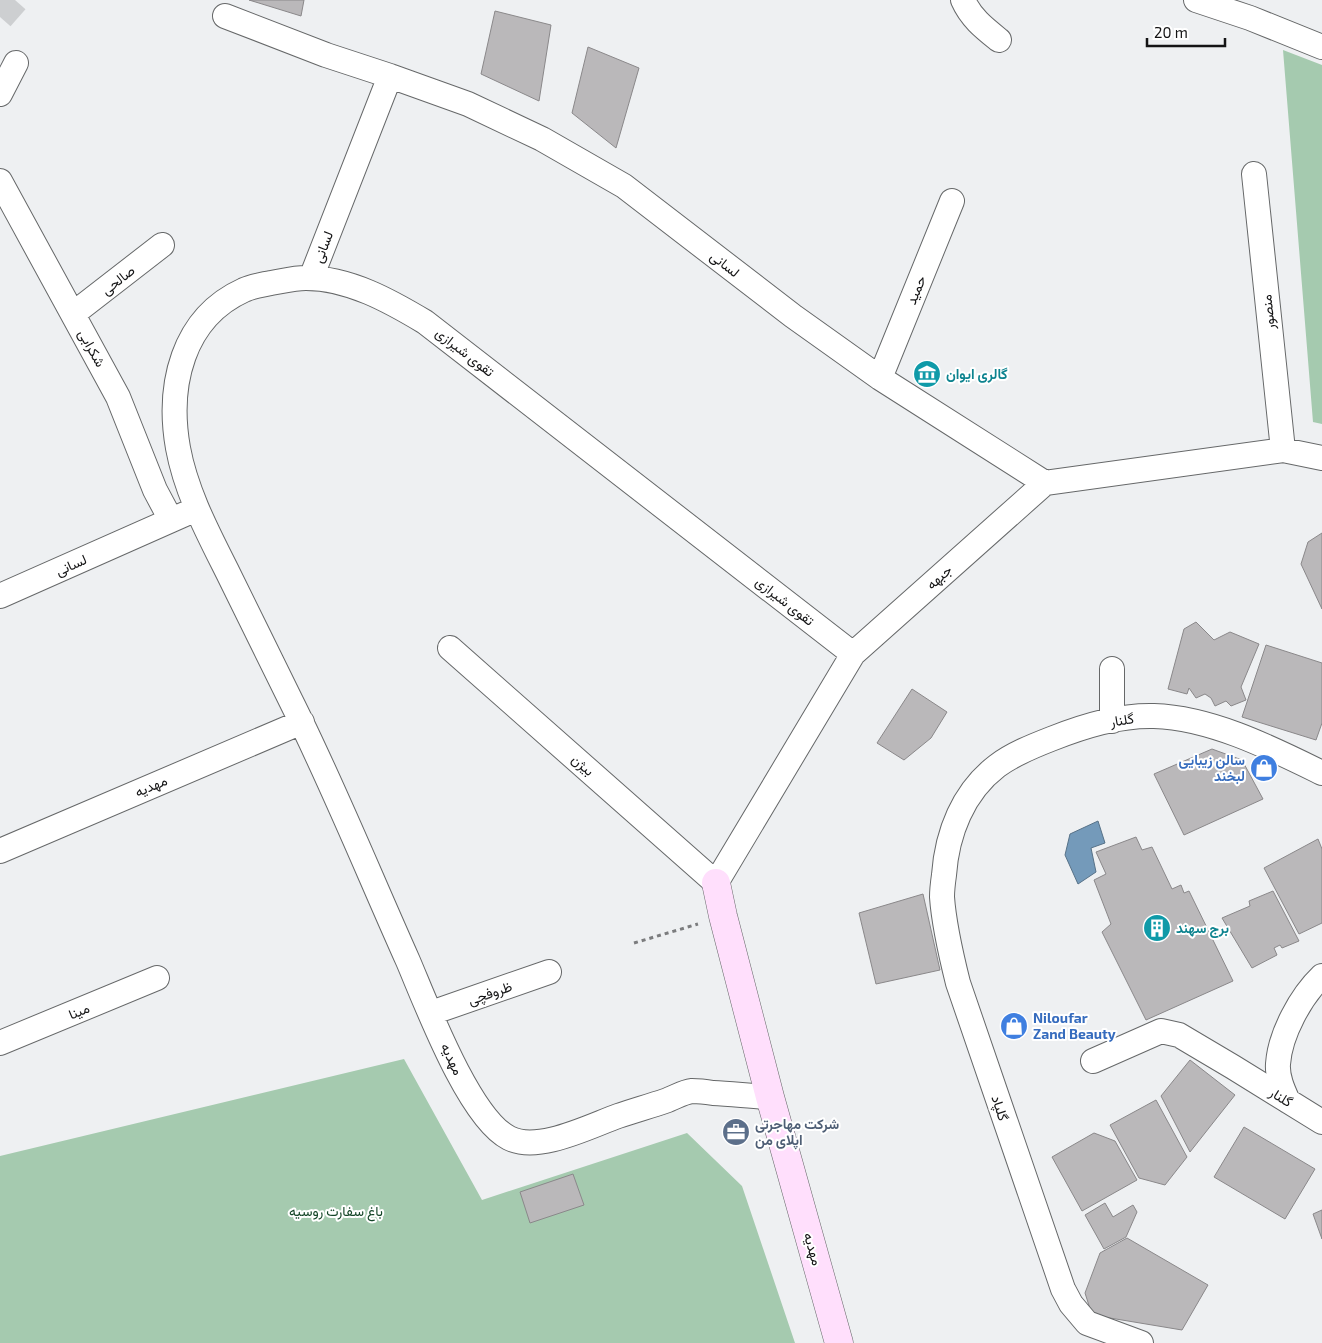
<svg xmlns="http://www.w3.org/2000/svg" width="1322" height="1343" font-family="'Exo 2',Vazirmatn,sans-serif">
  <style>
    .green { fill: #a5caaf }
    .water { fill: #749aba; stroke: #577288 }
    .building { fill: #bab8ba; stroke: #8a888a }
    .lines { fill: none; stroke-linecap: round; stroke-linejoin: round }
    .highway-tunnel { stroke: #cdcfd1; stroke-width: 28; stroke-dasharray: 28 14; stroke-linecap: butt }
    .street-casing { stroke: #666869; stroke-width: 26 }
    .secondary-casing { stroke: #666869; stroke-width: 29 }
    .path { stroke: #7b7c7e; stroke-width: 3; stroke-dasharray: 4 4; stroke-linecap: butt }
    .street { stroke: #fff; stroke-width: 24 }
    .secondary { stroke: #ffdffc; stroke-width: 28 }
    .labels { text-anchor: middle; stroke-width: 4; stroke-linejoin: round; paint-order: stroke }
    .street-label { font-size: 14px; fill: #141415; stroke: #fff }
    .culture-label { font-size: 14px; font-weight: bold; fill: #0d838f; stroke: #fff; text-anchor: start }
    .shop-label { font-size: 14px; font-weight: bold; fill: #366cbe; stroke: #fff; text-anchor: end }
    .service-label { font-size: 14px; font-weight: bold; fill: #4e5e75; stroke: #fff; text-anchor: start }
    .park-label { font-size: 14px; fill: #144628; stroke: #fff }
  </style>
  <rect width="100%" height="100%" fill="#eef0f2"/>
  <path class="green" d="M1283,50l39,15v359l-9,-2z
    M404,1059l78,141 205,-67 55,53 53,157h-795v-187z"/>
  <path class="water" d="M1098,821l7,22 -14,5 5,24 -18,12 -13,-29 5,-21z"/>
  <path class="building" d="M249,0h55l-3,16z
    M495,11l56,14 -12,76 -58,-27z
    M588,47l51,21 -23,80 -44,-35z
    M1322,533v76l-21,-45 7,-22z
    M1196,622l18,18 16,-8 29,12 -18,43 5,13 -15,6 -5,-5 -11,5 -4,-8 -6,-4 -9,4 -7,-10 -2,6 -19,-5 16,-60z
    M1266,645l56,18v60l-6,17 -74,-23z
    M912,689l35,23 -16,26 -27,22 -27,-17z
    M1212,749l30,11 21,39 -79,36 -30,-61z
    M1136,837l6,13 10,-3 20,42 9,-4 3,8 5,-2 44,90 -87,39 -44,-88 9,-8 -17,-44 12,-6 -10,-22z
    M1318,839l4,10v74l-23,11 -35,-66z
    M1273,891l26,50 -17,7 -2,-3 -6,3 3,7 -25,13 -30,-50 28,-12 -1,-5z
    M923,894l17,76 -64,14 -17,-71z
    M1190,1060l45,35 -45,57 -29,-56z
    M1156,1100l31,57 -22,28 -26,-7 -29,-53z
    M1244,1127l71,42 -30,50 -71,-42z
    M1094,1133l21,8 22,39 -55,31 -30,-54z
    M573,1174l11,31 -54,18 -10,-31z
    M1105,1203l8,14 20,-12 4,7 -11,25 -22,12 -19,-34z
    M1322,1210v29l-9,-25z
    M1127,1238l81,47 -26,45 -90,-15 -7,-22 15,-40z"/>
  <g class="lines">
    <path class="highway-tunnel" d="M0,17l15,-17"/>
    <g class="street-casing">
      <path id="street" d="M963,0c8,18 21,28 36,40
        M1196,0l54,18 72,29
        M225,16l101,39 64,21
        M0,94l16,-31
        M1254,174l29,276
        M0,181l118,216 37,93 16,30
        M311,278l79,-202 78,28 74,35 82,47 169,130 87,62 165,105
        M73,314l89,-69
        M880,378l72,-177
        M0,596l185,-82
        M450,648l266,235 137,-229 192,-171 238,-33 39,8
        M1112,721v-52
        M0,851l302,-129
        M431,1013l118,-41
        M0,1043l157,-65
        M1093,1061l68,-30 18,4 54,32 89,55
        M770,1097c-19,-1 -38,-3 -57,-4 -6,-1 -14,-2 -21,-2 -9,1 -18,7 -27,10 -15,5 -32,10 -47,15 -28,10 -80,37 -109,22 -40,-20 -83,-135 -101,-177 -39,-87 -75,-176 -117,-260 -21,-43 -42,-85 -63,-128 -20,-40 -42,-81 -50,-125 -11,-62 4,-130 66,-158 8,-4 17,-5 27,-7 12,-2 23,-5 35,-5 43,0 84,23 119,44l428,332
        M1288,1101c-5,-11 -11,-24 -10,-37 2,-30 23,-68 44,-88
        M1141,1343l-54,-20 -16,-19 -8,-15 -105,-306c-7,-28 -14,-57 -16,-86 0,-7 1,-15 2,-22 3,-42 19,-83 53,-109 16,-12 36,-20 54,-27 32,-13 69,-24 103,-23 58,2 117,32 168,57"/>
    </g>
    <g class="secondary-casing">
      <path id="secondary" d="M716,883l7,33 47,181 69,246"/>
    </g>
    <path class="path" d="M634,943l64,-19"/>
    <use href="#street" class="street"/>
    <use href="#secondary" class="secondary"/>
  </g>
  <defs>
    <g id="museum-disc" transform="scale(1.4375)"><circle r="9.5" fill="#0f9aa8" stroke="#fff"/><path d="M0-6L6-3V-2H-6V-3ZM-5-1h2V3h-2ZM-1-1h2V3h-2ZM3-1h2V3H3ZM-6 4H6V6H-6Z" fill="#fff"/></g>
    <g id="shop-disc" transform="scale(1.4375)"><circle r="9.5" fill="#3f7fe0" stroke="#fff"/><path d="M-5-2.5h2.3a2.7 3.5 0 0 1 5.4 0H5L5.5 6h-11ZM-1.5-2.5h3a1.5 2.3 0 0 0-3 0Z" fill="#fff"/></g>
    <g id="building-disc" transform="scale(1.4375)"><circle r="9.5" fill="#0f9aa8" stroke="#fff"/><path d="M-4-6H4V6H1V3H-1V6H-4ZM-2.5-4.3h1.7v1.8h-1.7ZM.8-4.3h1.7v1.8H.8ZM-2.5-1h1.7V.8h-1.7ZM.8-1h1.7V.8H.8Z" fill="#fff"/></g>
    <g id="office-disc" transform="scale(1.4375)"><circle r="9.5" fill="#5c6f8a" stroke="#fff"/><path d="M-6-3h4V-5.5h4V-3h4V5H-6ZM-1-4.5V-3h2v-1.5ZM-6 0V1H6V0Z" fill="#fff"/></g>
  </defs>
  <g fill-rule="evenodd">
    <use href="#museum-disc" x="927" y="374"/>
    <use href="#shop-disc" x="1264" y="768"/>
    <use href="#building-disc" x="1157" y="928"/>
    <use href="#shop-disc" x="1014" y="1026"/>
    <use href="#office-disc" x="736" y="1132"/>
  </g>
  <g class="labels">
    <g class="street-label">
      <text transform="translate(323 247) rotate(-69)" y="5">لسانی</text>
      <text transform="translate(725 264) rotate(38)" y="5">لسانی</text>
      <text transform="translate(118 280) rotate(-38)" y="5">صالحی</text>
      <text transform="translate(916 290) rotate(-68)" y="5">حمید</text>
      <text transform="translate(1268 312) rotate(-96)" y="5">منصور</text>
      <text transform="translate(92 348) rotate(61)" y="5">شکرابی</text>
      <text transform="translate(465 352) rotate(38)" y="5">تقوی شیرازی</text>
      <text transform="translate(71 565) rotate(-24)" y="5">لسانی</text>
      <text transform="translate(939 577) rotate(-42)" y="5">جبهه</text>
      <text transform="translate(785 601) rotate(38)" y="5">تقوی شیرازی</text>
      <text transform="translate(1122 720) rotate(-9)" y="5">گلنار</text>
      <text transform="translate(583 765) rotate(41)" y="5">بیژن</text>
      <text transform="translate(151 786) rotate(-23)" y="5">مهدیه</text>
      <text transform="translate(490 993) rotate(-19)" y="5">ظروفچی</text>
      <text transform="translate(79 1011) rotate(-23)" y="5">مینا</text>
      <text transform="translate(452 1059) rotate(65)" y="5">مهدیه</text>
      <text transform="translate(1281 1097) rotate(32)" y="5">گلنار</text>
      <text transform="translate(1000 1108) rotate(72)" y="5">گلپاد</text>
      <text transform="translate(813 1249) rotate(74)" y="5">مهدیه</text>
    </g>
    <g class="culture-label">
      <text x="946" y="379">گالری ایوان</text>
      <text x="1176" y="933">برج سهند</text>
    </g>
    <g class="shop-label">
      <text x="1245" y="765">سالن زیبایی<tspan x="1245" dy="16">لبخند</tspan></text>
      <text x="1033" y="1023" text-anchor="start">Niloufar<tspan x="1033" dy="16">Zand Beauty</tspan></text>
    </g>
    <g class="service-label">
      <text x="755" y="1129">شرکت مهاجرتی<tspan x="755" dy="16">اپلای من</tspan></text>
    </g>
    <g class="park-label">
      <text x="336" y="1216">باغ سفارت روسیه</text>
    </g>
  </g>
  <path d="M1147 38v8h78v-8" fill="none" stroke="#141415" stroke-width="2.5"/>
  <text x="1154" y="38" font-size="15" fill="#141415" stroke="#ffffff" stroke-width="4" paint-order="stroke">20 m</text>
</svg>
